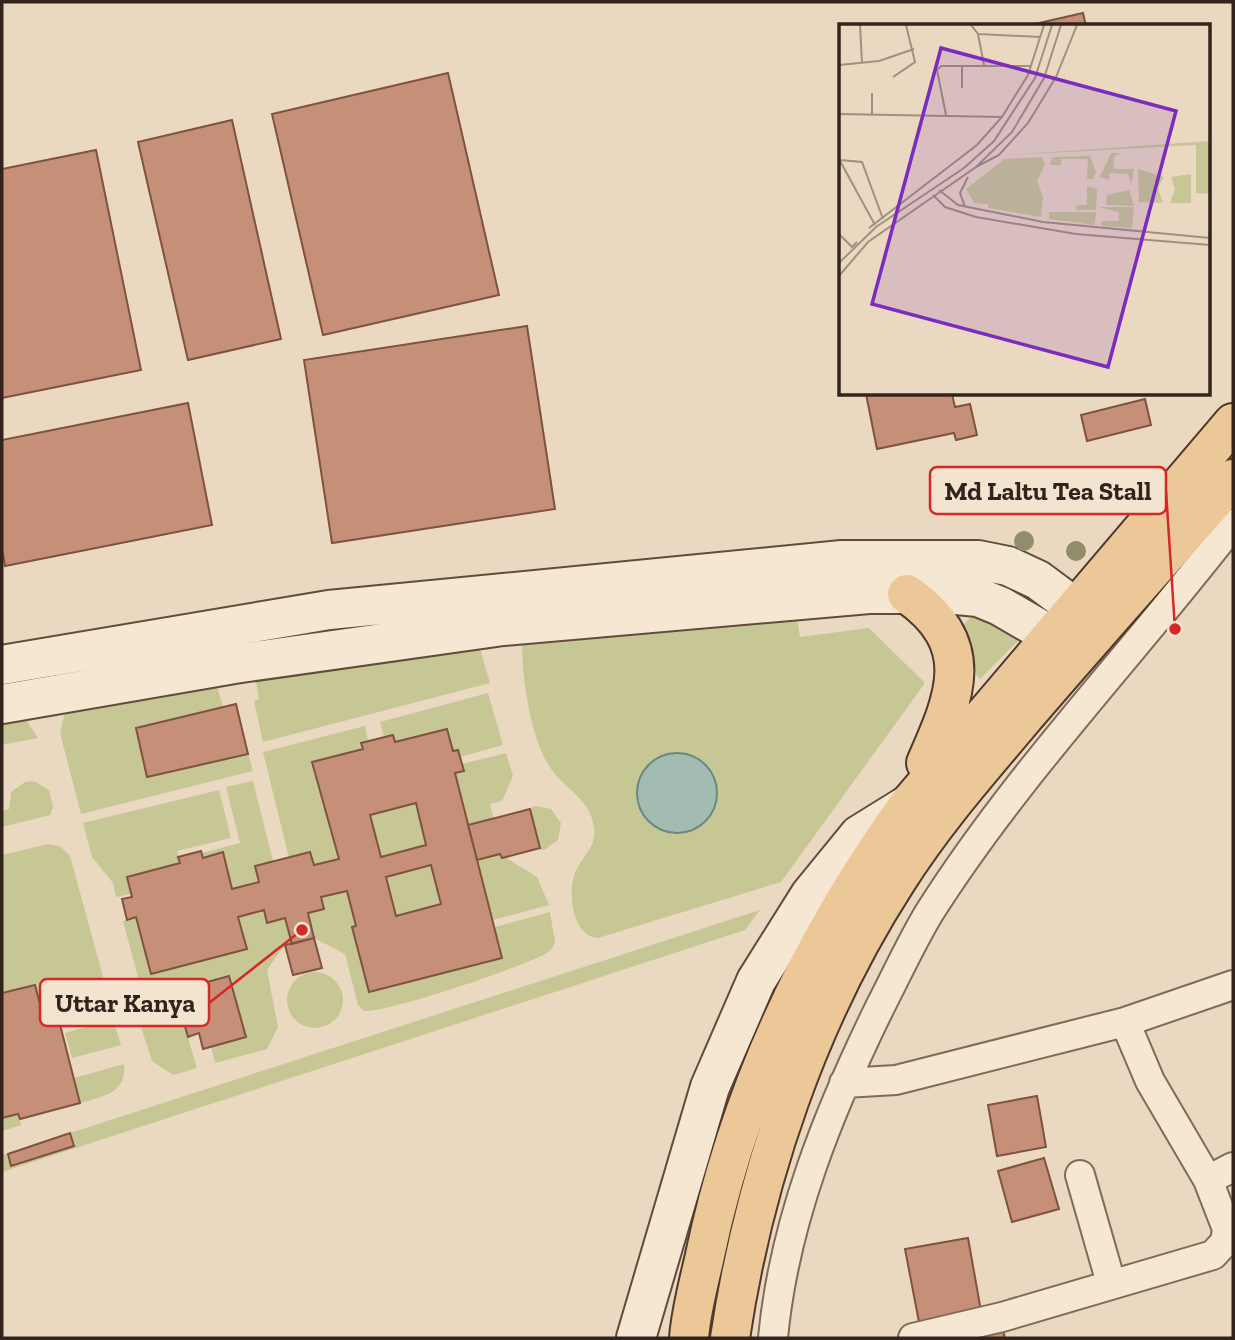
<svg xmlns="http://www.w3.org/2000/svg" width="1235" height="1340" font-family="'Zilla Slab',serif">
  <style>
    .green { fill: #c7c795 }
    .water { fill: #a2bcb2; stroke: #6a897e; stroke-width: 2 }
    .building { fill: #c68f78; stroke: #7f5241; stroke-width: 2; fill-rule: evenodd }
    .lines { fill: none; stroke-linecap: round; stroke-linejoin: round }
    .street-casing { stroke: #826a59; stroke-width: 32 }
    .secondary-casing { stroke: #634b3c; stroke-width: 42 }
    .primary-casing { stroke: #4f392d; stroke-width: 42 }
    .street { stroke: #f6e7d2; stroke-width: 28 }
    .secondary { stroke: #f6e7d2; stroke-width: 38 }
    .primary { stroke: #ecc899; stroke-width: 38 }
    .tree { fill: #918c6a }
    .inset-road { fill: none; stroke: #a0907f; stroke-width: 2 }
    .view { fill: #7b2cbf; fill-opacity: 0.15; stroke: #7b2cbf; stroke-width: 3.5 }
    .inset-edge { fill: none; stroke: #32241d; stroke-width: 3.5 }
    .leader { fill: none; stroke: #d62828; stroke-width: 2.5 }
    .callout-dot { fill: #d62828; stroke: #f2e4cf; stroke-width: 2.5 }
    .callout { fill: #f2e4cf; stroke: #d62828; stroke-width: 2.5 }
    .callout-label { font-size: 26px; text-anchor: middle; font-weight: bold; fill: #32241d }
  </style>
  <rect width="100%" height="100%" fill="#ead8c0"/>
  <path class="green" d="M974,614l42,20 3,6 -39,39 -3,-3 -13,-52z
    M797,618l3,19 69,-9 56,55 -144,199 -183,56c-25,-2 -30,-42 -24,-62 6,-18 23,-28 20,-48 -3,-30 -33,-41 -46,-64 -18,-29 -26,-87 -26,-120z
    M479,645l11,38 -227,59 -9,-41 5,-2 -4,-24z
    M216,683l7,24 -87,21 11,49 101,-23 5,17 -172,43 -21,-81 5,-21z
    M488,693l15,52 -43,12 -2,-7 -5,1 -6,-22 -52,13 -11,-5 -4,-15z
    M25,718l13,20 -36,7v-22z
    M365,726l3,15 -6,2 1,6 -51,13 27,97 -25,6 -4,-13 -21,6 -26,-106z
    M506,753l7,23 -11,25 -12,3 4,15 -26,6 -13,-52 8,-2 -1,-7z
    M34,781l15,9 4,17 -3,8 -48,12v-16l7,-2 2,-17 14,-10z
    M253,781l20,80 -14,21 -27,7 -9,-36 -20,5 -1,-5 38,-10 -14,-56z
    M219,790l12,48 -54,13 3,12 -53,14 4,17 -15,3 -3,-14 -21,-26 -9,-34z
    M416,803l10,42 -45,12 -11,-42z
    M534,806l17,3 10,14 -3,17 -14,10 -17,-3 -7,-31z
    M48,844l13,3 9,9 41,150 -53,13 -18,-15 -5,-19 -33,8v-138z
    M500,854l37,23 12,28 -56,15 -16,-60z
    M431,865l10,39 -45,12 -10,-39z
    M347,891l9,35 -4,2 17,64 133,-34 -7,-31 55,-15 5,30c-2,6 -4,9 -10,12 -26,14 -155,58 -181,57l-6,-6 -13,-51 -31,-16 -6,-25 13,-16z
    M264,910l21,8 7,26 -11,6 -14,20 11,57 -11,22 -52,14 -4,-17 18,-69 -96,25 5,-25 -15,-56 13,-4 15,56 95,-25 -8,-31z
    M760,910l-15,20 -743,242v-17l6,-1 4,12 62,-20 -4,-13z
    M287 1000a28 28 0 1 1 56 0a28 28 0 1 1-56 0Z
    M157,1009l24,5 16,54 -24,7 -21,-14 -15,-46z
    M113,1019l8,26 -49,13 -7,-25z
    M124,1064c3,29 -20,32 -44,39l-6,-25z
    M18,1114l3,11 -19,6v-13z"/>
  <path class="water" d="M637 793a40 40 0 1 1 80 0a40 40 0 1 1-80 0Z"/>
  <path class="building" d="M1083,13l3,13h-60z
    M448,73l51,222 -176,40 -51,-221z
    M232,120l49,219 -93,21 -50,-218z
    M96,150l45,220 -139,28v-229z
    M527,326l28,183 -223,34 -28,-183z
    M866,394h86l3,13 15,-3 7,31 -21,5 -2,-7 -77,16z
    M1145,399l6,26 -64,16 -6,-26z
    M188,403l24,122 -207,41 -3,-17v-109z
    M236,704l12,50 -101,23 -11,-49z
    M447,729l6,22 5,-1 6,21 -9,2 47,185 -133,34 -17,-65 4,-1 -9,-35 -26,6 3,12 -16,4 6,25 -22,6 -7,-26 -18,5 -3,-13 -26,7 9,32 -96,25 -15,-57 -9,3 -5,-21 10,-2 -5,-20 53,-14 -2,-6 23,-6 2,7 20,-6 9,37 27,-7 -4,-16 55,-14 4,13 25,-6 -27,-97 51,-13 -2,-6 32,-8 2,7zM416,803l10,42 -45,12 -11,-42zM431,865l10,39 -45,12 -10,-39z
    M530,809l10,39 -38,10 -2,-4 -23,6 -9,-35z
    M314,938l8,30 -29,7 -8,-30z
    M229,976l17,61 -43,12 -4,-16 -11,4 -13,-46z
    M35,985l5,19 14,-3 26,102 -60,16 -2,-5 -16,4v-125z
    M1037,1096l9,51 -49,9 -9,-51z
    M70,1133l4,13 -63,20 -3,-12z
    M1044,1158l15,51 -47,13 -14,-51z
    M968,1238l13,73 -62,11 -14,-73z
    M1001,1323l4,15h-60z"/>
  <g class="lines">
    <g class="street-casing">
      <path id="street" d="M844,1083l52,-3 229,-58 108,-37
        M1080,1175l31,108
        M1208,1180l25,-13
        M773,1338c11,-117 56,-227 107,-331 16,-31 31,-64 49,-94 88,-139 204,-259 304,-389
        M913,1338l89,-21 211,-62 12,-13 2,-13 -19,-49 -58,-99 -25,-59"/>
    </g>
    <g class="secondary-casing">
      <path id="secondary" d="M2,665l327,-55 513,-50h136l30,6 30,14 63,47
        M2,704l232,-40 269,-38 366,-32h76l33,3 22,9 50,29 25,22
        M636,1338l74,-251 46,-106 54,-86 49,-60 50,-31"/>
    </g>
    <g class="primary-casing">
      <path id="primary" d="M907,594c72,50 48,103 19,169
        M689,1338c2,-26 9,-52 15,-78 34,-166 106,-319 205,-456l324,-381
        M730,1338c24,-160 79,-322 167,-458 36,-57 80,-107 123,-158 70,-82 142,-162 213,-243"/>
    </g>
    <use href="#street" class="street"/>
    <use href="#secondary" class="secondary"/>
    <use href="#primary" class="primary"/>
  </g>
  <g class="tree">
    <circle cx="1024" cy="541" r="10"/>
    <circle cx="1076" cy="551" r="10"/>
  </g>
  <g transform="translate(839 24)">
    <rect width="371" height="371" fill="#ead8c0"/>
    <path d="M371,117v53l-14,-1v-48l-187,10zM272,129h10l-7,4v12h20l-3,16 -3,-11 -18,-1 -1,7 -9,-3zM251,132l6,16 -3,7h-6l1,-20h-27v6h-11l2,-8zM203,133l3,8 -8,16 6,16 -2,20 -53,-9v-4l-14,-1 -8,-14 38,-30zM299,145l26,8 -6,11 5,15 -24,-1zM352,150v29h-21l5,-14 -4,-12zM248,162l10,3 -1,21h-21l2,-5h10zM290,166l5,16 -28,-1 1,-10zM260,183h35l-2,21 -30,-2 -1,-5h18v-9zM210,188h47l-1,8 -1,5 -45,-6z" fill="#c7c795"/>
    <path class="inset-road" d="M21,1l2,38M132,1l7,9 6,31M139,10l63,3M0,41l40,-4 35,-12M123,42v22M54,53l22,-15 -9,-37M33,69v22M0,90l163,3M107,91l-9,-45 4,-4h90M0,135l36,66M1,136l22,2 21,57M137,143l23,-12 29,-32 28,-46 21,-52M100,166l19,15 85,17 167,16M94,171l12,12 31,10 100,17 134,11M126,183l-5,-14 8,-16M30,204l108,-83 25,-28 26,-42 16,-50M0,210l13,13 5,-5M0,239l37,-36 88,-59 30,-27 41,-63 17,-53M0,252l29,-34 108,-75 36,-35 32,-54 17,-53"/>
    <path class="view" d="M102,24l235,63 -68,256 -236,-63z"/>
    <rect width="371" height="371" class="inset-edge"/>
  </g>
  <path class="leader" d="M1175 629L1166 491M302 930L209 1003"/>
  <g class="callout-dot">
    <circle cx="1175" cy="629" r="7"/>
    <circle cx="302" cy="930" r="7"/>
  </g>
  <g class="callout">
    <rect x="930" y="467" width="236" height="47" rx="7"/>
    <rect x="40" y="979" width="169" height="47" rx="7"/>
  </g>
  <g class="callout-label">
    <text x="1048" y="500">Md Laltu Tea Stall</text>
    <text x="125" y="1012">Uttar Kanya</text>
  </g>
  <rect width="1235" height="1340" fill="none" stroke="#32241d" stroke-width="7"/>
</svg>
